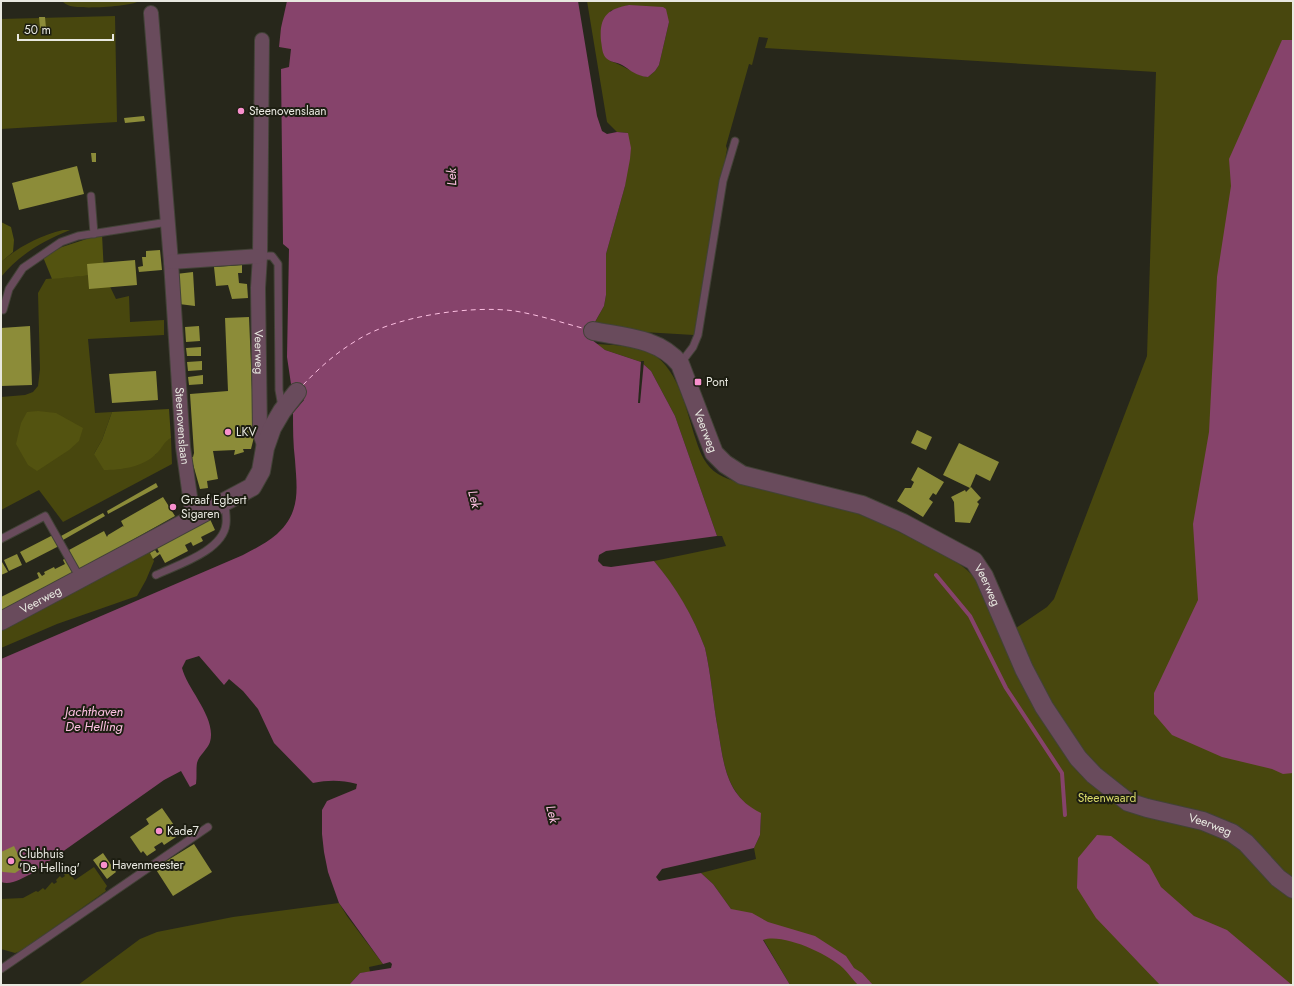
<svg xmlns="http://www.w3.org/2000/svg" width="1294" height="986" font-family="Jost,sans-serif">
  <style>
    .green { fill: #48470e; fill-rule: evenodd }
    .forest { fill: #535310 }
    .water { fill: #86436b }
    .pier { fill: #27271b }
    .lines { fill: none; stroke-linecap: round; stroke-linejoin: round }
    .stream { stroke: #86436b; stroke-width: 4 }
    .ferry { stroke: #fdc0e2; stroke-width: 1; stroke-dasharray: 5 4; stroke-linecap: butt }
    .building { fill: #8c8c39 }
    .service-casing { stroke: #424237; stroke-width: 9 }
    .minor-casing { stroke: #424237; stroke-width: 16 }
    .tertiary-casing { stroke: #424237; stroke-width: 20 }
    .service { stroke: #694b5c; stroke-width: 7 }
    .minor { stroke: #694b5c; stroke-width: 14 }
    .tertiary { stroke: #694b5c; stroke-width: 18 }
    .poi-dot { fill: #f890cd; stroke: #1d1e12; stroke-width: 1.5 }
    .labels { text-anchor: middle; stroke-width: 4; stroke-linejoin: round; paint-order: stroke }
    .poi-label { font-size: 12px; fill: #e8e8e0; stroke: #1d1e12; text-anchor: start }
    .street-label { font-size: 12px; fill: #e8e8e0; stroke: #1d1e12 }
    .park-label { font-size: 12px; fill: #d8d968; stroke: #1d1e12 }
    .water-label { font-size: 13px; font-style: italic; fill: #fdc0e2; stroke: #1d1e12 }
  </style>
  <rect width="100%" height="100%" fill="#27271b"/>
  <path class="green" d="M62,1h77c-9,6 -58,8 -69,5 -3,-1 -6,-3 -8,-5z
    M587,1h706v984h-420l-3,-2 -1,2h-79l-27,-46 -32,-30 -18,-25 -12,-11 55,-14 -2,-11 6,-13 1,-21c-35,-19 -37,-49 -43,-84 -5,-27 -7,-56 -13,-82 -12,-32 -30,-61 -51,-87l72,-15 -4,-10h-5l-42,-120 -24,-45 -10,-9 -36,-12 -10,-6c16,1 35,1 51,7 32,12 40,59 50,89 4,13 10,27 22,34 22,13 63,17 88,23 44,11 85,30 125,51 12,7 26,13 36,22 19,17 32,40 46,60l34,-23 7,-8 93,-243 9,-284 -391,-24 3,-10 -9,-1 -7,28 -3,-1 -23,82 1,3 -33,186 -51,-3 -49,-8 10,-18 2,-11v-41l19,-68 3,-53 -11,-1 -10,-10zM629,5l40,17 -10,43 -4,6 -7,6c-14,-2 -24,-12 -38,-16v-50z
    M115,16l2,106 -116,7v-110z
    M63,230h7c-27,11 -50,24 -69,47v-15c19,-16 38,-26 62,-32z
    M104,274l12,25 13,-3 1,26 34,-2v15l-76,4 7,74 17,-1 -10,28 -8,14 61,1 10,-14 6,-3 1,26 -109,58 -24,-32 -38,20v-113l24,-2 8,-3 5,-6 2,-17 -2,-76 8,-14z
    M149,550l5,11 -8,19 -9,16 -80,28 -56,24v-21z
    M94,867l13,19 -2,3 1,2 -85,60 -6,2 -14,-4v-50l22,-1 13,-7 2,1 5,-4 2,2 7,-8 2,2 3,-2 -1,-2 4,-4 2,2 3,-2 -1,-2 3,-3 8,9z
    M339,903l8,13 36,48 -14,3 1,5 -10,1 -11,12h-271l62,-46 17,-7 76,-15z"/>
  <path class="forest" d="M1,222l10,5 3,13 -1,12 -12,10z
    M102,234l2,40 -52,5 -9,-22 19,-10z
    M169,409l2,29c-8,4 -9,11 -15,16 -13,13 -35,16 -52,16l-10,-16 8,-14 10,-28z
    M38,411l18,2 27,15 -4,13 -10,9 -32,21 -9,-6 -12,-21 5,-21 6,-11z"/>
  <path class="water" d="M287,1h291l19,115 5,15 5,3 10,-2 11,1 3,15 -1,11 -5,27 -19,68v41l-2,11 -17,30 18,14 36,12 10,9 24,45 42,120 -111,15 -7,4 -1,6 5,5 8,1 43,-6c22,26 39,55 51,87 6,26 8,55 13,82 6,35 8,66 43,83l-1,22 -6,13 -92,21 -6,8 3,4 42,-8 12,11 18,25 21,4 16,9 47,14 31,20 8,12 8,5 11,12h-15c-5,-5 -10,-12 -15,-17 -15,-14 -60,-35 -80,-28l27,45h-441l11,-12 31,-5 1,-4 -2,-2 -7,2 -44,-61 -11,-31 -4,-20 -2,-18v-24l5,-9 29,-12 1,-5c-16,-4 -28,-4 -44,-1l-39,-40 -16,-34 -15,-18 -14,-12 -5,6 -25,-29 -13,4 -4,8c5,21 35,50 28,74 -2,7 -11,13 -13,21 -1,6 0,14 -1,21l-6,3 -9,-16 -17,9 -133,94c-9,4 -20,12 -30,8v-223l242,-104c11,-6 24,-12 34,-21 24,-22 20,-45 18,-74 -2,-16 -2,-31 -2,-47l11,-13 -13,-16 -4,-27 2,-108 -6,-5 -2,-175 8,-2 2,-18 -12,-2 2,-19z
    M629,5l34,2 3,2 3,13 -10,43 -4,6 -7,6c-3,0 -6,-1 -9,-2 -7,-2 -12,-8 -19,-11 -5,-2 -10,-2 -14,-6 -4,-4 -4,-12 -5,-17 -2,-24 6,-32 28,-36z
    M1282,40h11v733l-10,1 -11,-5 -50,-12 -50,-22 -18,-21v-21l44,-93 -5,-76 16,-92 8,-155 14,-91 -2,-27z
    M1097,835l14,1 38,29 12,22 33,29 33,14 65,55h-132l-64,-67 -19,-30 1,-30z"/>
  <path class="pier" d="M641,361h3l-4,42h-2z"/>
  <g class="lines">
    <path class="stream" d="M936,575l34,41 36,72 56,85 3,42"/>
    <path class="ferry" d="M303,385c17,-18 34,-33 56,-46 37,-23 113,-34 156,-28 24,4 48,12 71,18"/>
  </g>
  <path class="building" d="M39,17h6l1,11h-6z
    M144,116l1,5 -20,2 -1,-5z
    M91,153h5v9h-4z
    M77,166l7,28 -65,16 -7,-27z
    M160,250l2,20 -23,2 -1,-5 5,-1 -1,-9h4v-6z
    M135,260l2,25 -48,4 -2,-25z
    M242,265v8h-4l1,10 8,1 1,14 -16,1 -4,-14 -12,1 -2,-19z
    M193,272l2,34 -16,-2 -3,-30z
    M249,317l5,120 -3,12h-8l1,3 -10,3 1,-5 -22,1 5,28 -11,2 1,7 -8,1 -9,-32h2l1,-4 -4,-59 38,-3 -3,-73z
    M30,326l2,59 -31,1v-58z
    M199,326l1,15 -14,1 -1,-15z
    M201,347v9h-14l-1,-8z
    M202,361v9l-14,1 -1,-9z
    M156,371l2,29 -46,3 -3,-29z
    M203,375v9l-14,1 -1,-8z
    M917,430l15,7 -6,13 -15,-7z
    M959,443l40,19 -9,19 -14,-7 -6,14 -27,-13z
    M918,467l26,15 -8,13 -3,-2 -4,6 4,3 -10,15 -26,-16 8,-13h6l3,-6 -3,-2z
    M156,483l2,4 -50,27 -1,-3z
    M971,487l10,11 -4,4 2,2 -9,19 -15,-1 -1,-20 -3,-5 14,-7 1,2z
    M163,497l12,19 -96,54 -10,-20 35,-19 3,6 1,-2 15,-9 1,1 -3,-6z
    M103,513l2,3 -42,24 -2,-4z
    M210,519l5,11 -14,7 2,4 -10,5 -2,-4 -6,3 3,6 -23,12 -5,-9 -7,5 -3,-6 5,-3 2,3 2,-1 -3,-6z
    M53,535l6,11 -33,17 -6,-11z
    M17,554l5,11 -13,6 -5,-11z
    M65,558l8,15 -72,39v-15l38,-19 -2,-5 2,-1 3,4 3,-2 -1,-2 10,-5 1,2 10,-5 -2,-4z
    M1,562h1l6,10 -7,3z
    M162,808l14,20 -5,3 5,6 -12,8 -2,-3 -8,5 2,3 -9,6 -4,-5 -2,2 -11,-16 19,-13 -3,-5z
    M194,844l18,28 -39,24 -18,-28z
    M14,846l10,21 -9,6 -12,-1 -2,-1v-19z
    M103,853l13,19 -9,7 -14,-19z"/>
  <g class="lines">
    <g class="service-casing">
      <path id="service" d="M91,196l3,38
        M260,256h12l6,8 1,126 3,17
        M3,310l6,-21 14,-21 38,-26 17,-6 90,-14
        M680,364l13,-17 5,-12 25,-154 12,-40
        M1,539l44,-23 35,62
        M156,575c21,-10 67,-24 70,-51 1,-7 -1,-15 -1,-22
        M1,969l207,-142"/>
    </g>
    <g class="minor-casing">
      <g id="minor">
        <path id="s1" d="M151,13l20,249 12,185 10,71"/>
        <path id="s2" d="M262,40l-2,216 -2,32 2,145 5,15"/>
        <path d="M171,262l89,-6"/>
      </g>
    </g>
    <g class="tertiary-casing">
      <g id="tertiary">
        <path id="s3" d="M593,331c31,6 66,7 87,33l34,89 11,11 17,11 120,30 41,18 71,38 10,15 40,93 20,38 34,51 16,17 34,27 19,6 56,13 29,12 14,10 32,35 15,11"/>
        <path id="s4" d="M1,621l251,-134 9,-16 4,-23 7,-20 10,-17 15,-19"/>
      </g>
    </g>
    <use href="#service" class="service"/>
    <use href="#minor" class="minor"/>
    <use href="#tertiary" class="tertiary"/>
  </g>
  <g class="poi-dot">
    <circle cx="241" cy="111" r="4"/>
    <rect x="694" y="378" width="8" height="8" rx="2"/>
    <circle cx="228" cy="432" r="4"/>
    <circle cx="173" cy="507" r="4"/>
    <circle cx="159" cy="831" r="4"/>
    <circle cx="11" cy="861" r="4"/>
    <circle cx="104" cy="865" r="4"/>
  </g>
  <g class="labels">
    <g class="poi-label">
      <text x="249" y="115">Steenovenslaan</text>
      <text x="706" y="386">Pont</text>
      <text x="236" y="436">LKV</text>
      <text x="181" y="504">Graaf Egbert<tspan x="181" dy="14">Sigaren</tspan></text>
      <text x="167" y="835">Kade7</text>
      <text x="19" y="858">Clubhuis<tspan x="19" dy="14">'De Helling'</tspan></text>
      <text x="112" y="869">Havenmeester</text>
    </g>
    <g class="street-label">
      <text dy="4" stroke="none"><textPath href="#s2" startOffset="312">Veerweg</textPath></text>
      <text dy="4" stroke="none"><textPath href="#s1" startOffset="414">Steenovenslaan</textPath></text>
      <text dy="4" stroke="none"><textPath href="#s3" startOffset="167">Veerweg</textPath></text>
      <text dy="4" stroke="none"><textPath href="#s3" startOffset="503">Veerweg</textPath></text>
      <text dy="4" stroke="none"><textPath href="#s4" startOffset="45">Veerweg</textPath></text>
      <text dy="4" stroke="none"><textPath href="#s3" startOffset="851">Veerweg</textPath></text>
    </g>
    <g class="park-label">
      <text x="1107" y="802">Steenwaard</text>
    </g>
    <g class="water-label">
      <text transform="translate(451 177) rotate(-92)" y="5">Lek</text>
      <text transform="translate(475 499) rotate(76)" y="5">Lek</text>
      <text x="94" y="716">Jachthaven<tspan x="94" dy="15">De Helling</tspan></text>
      <text transform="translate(553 814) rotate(76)" y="5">Lek</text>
    </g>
  </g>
  <rect width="1294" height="986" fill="none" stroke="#e8e8e0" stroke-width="4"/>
  <path d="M18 34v6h95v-6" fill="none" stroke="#e8e8e0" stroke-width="2"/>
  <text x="24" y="34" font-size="12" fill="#e8e8e0" stroke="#1d1e12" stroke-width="3" paint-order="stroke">50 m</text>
</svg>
